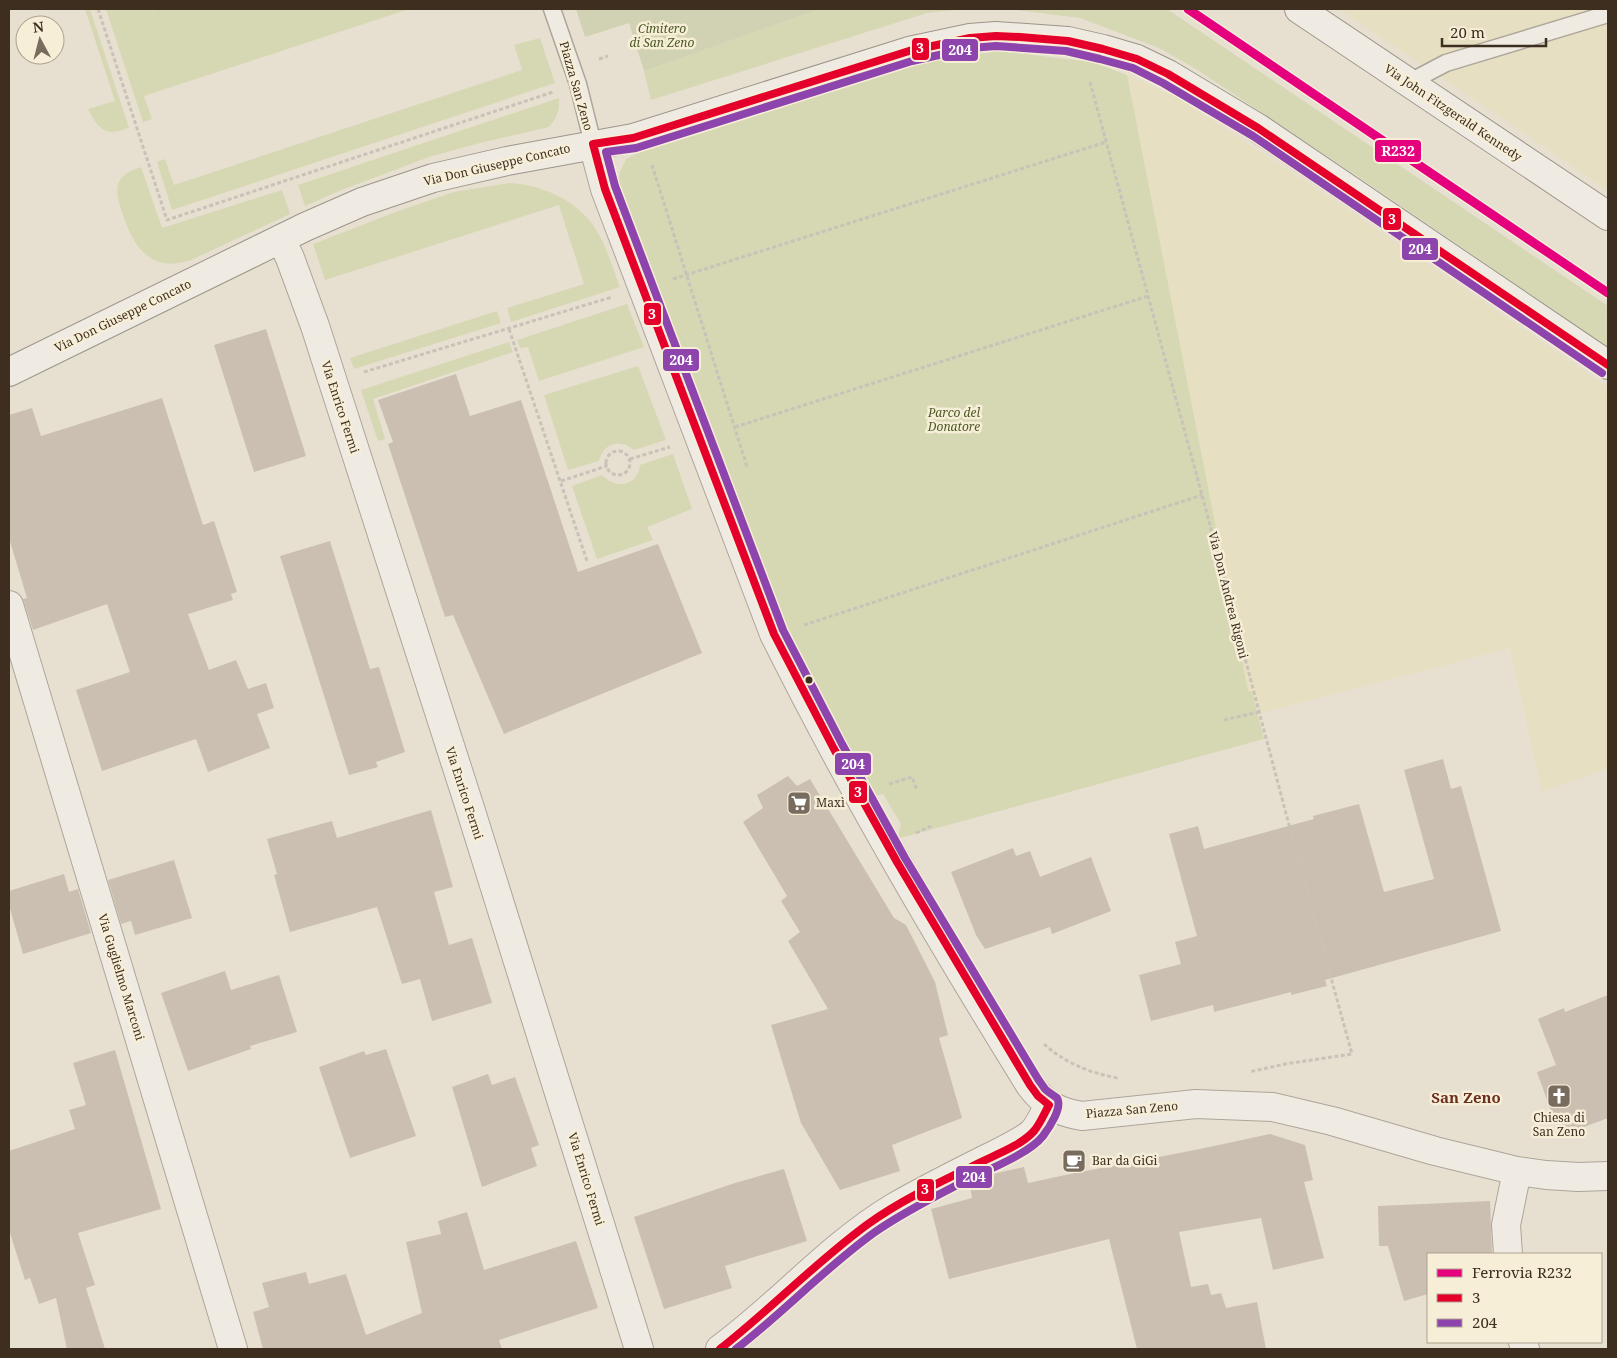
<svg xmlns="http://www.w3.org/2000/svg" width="1617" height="1358" font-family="'Noto Serif',serif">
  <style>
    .farmland { fill: #e6dfc2 }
    .green { fill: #d6d7b3 }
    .cemetery { fill: #d1d1b3 }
    .building { fill: #cbbfb2 }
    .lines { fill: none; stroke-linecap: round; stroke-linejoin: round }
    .lane-casing { stroke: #ada599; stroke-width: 19 }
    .street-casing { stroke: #ada599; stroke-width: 30 }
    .secondary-casing { stroke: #9c958a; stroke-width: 30 }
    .path { stroke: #c8c2b9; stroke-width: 3; stroke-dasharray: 4 2.5; stroke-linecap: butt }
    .lane { stroke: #efebe3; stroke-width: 16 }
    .street { stroke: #efebe3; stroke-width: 28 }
    .secondary { stroke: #efebe3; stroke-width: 28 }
    .bus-1-casing { stroke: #f7eed8; stroke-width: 11 }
    .bus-2-casing { stroke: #f7eed8; stroke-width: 11 }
    .bus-1 { stroke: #e4002b; stroke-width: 8 }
    .bus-2 { stroke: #8e44ad; stroke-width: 8 }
    .rail-1-casing { stroke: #f7eed8; stroke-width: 12 }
    .rail-1 { stroke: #e5007d; stroke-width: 9 }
    .bus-dot { fill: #3d2e20; stroke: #f7eed8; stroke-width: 2 }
    .labels { text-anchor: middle; stroke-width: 5; stroke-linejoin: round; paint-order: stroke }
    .park-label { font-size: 12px; font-style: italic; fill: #4d5a26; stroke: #f7eed8 }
    .street-label { font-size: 12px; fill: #3d2e20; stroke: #f7eed8 }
    .poi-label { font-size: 12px; fill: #3d2e20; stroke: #f7eed8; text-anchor: start }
    .quarter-label { font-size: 15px; font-weight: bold; fill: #6b2e1e; stroke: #f7eed8 }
    .line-badge { stroke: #f7eed8; stroke-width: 2 }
    .badge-label { font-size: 14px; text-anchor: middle; font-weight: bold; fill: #fff }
  </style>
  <rect width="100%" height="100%" fill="#e7e0d1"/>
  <path class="farmland" d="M1338,9h270v182l-84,-58z
    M1127,75l51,23 169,111 261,178v381l-66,24 -32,-144 -252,66 -5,-21 -5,-1z"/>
  <path class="green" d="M85,9h5l39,119c-5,1 -12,4 -17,4 -12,0 -19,-13 -24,-23l27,-8z
    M106,9h46l1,2 7,-2h249l-265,87 8,23 -9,3z
    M820,9h145l-38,4 -276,87 -7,-29z
    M1007,9h160l441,297v41l-242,-165 -170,-113 -37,-21 -79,-30z
    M540,38l15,45 -383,127 -15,-48 8,-3 9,26 348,-115 -8,-25z
    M999,51l93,11 35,13 121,616 4,1 12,47 -364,99 -2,-2 3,-12 -18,-30 -9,2 -46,-79 -46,-94 -166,-433 4,-18 6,-13 12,-6 284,-90z
    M559,98c1,12 -2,20 -10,29l-73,17 -47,13 -90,34 -34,15 -7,-21z
    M141,167l21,61 120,-38 8,24 -99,46c-8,2 -18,5 -27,3 -25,-4 -35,-30 -42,-51 -3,-9 -7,-21 -3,-30 4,-9 14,-12 22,-15z
    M510,183c34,2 71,19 88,50 10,17 15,37 22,54l-109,35 -4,-14 77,-24 -25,-79 -234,75 -12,-36 88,-34 53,-18z
    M627,304l17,43 -105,34 -11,-34 -8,1 -3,-8z
    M497,311l4,12 -147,46 -4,-11z
    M509,342l4,10 -140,47 12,40 -7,2 -17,-51z
    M638,366l28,74 -32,10c-14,-12 -31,-7 -35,11l-31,9 -24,-75z
    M673,454l19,55 -45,18 6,13 -56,19 -25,-73 30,-11c14,15 36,11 38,-10z"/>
  <path class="cemetery" d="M576,9h244l-176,62 -15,-48 -44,14z"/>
  <path class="building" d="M266,329l40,127 -52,16 -40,-127z
    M456,374l14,42 51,-16 57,172 80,-28 44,109 -198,81 -51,-119 -8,2 -57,-173 5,-2 -15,-42z
    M162,398l41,127 11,-4 23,71 -6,2 2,6 -45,14 21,56 27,-10 12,29 18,-6 8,25 -17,6 13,34 -62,24 -12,-33 -94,32 -26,-81 54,-18 -23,-68 -74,26 -10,-31 4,-1 -18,-60v-123l23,-7 9,28z
    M330,541l40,128 9,-2 26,85 -29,10 2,5 -29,8 -69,-219z
    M1443,759l8,30 10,-3 40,145 -176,49 2,6 -36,9v-3l-77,20 -1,-7 -62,16 -12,-46 42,-11 -6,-22 22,-6 -28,-102 29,-8 6,23 110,-30 -1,-3 46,-12 25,88 50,-13 -30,-109z
    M788,776l9,10 13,-7 84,139 12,7 29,57 13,53 -9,3 23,80 -70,27 8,26 -60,19 -39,-67 -30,-98 57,-16 -40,-68 12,-9 -19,-31 6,-5 -44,-74 20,-14 -6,-13z
    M431,810l22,77 -19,5 15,53 23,-7 20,65 -60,18 -12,-42 -18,5 -25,-77 -87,25 -16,-57 3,-1 -10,-35 65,-18 5,17z
    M1013,848l3,8 14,-5 10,26 51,-20 20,54 -59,23 -2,-7 -65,22 -9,-14 -25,-63z
    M174,860l18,58 -57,17 -4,-14 -10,3 -13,-44z
    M64,874l5,18 9,-3 13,44 -68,21 -14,-49v-14z
    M225,971l6,19 48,-15 18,57 -47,14 1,3 -63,22 -27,-78z
    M1608,995v123l-48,18 -23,-64 19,-7 -18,-46 26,-11 1,4z
    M386,1049l30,87 -66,22 -31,-91 45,-16 2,4z
    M115,1050l46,159 -83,24 17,52 -9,3 19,61h-38l-11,-51 -17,6 -9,-26 -5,2 -16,-50v-79l66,-22 -6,-19 17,-5 -13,-42z
    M488,1074l4,11 23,-8 24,68 -8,3 6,18 -55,21 -30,-100z
    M1270,1134l35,11 8,35 -9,2 20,76 -51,12 -12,-52 -82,14 12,55 17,-3 3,11 10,-2 5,15 31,-6 9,47h-129l-28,-110 -160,40 -18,-70 41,-11 -2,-13 15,-8 12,-4 27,-6 4,16 42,-9 125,-24z
    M784,1169l23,72 -82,25 7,22 -68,21 -30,-92 101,-34z
    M1490,1201l2,53h-64v40l-24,7 -16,-55h-9l-1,-40z
    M467,1212l17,58 92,-29 22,67 -99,32 3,9h-239l-10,-37 16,-5 -7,-24 44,-11 3,12 37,-10 20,61 56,-22 -16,-71 35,-8 -3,-13z"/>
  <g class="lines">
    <g class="lane-casing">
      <path id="lane" d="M552,9l26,75 15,60
        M1408,83l38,-20 162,-49"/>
    </g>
    <g class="street-casing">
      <path id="street" d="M593,144l12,45 169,445c77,155 165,304 256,451 15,20 28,27 52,31l114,-12 77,3 59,14 103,30 82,20 29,4 32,2 30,-1
        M281,239l9,19 25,68 155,482 169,541
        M9,605l224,744
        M1508,1254l-2,-29 11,-54
        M1523,1342l2,7
        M720,1349c60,-44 109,-102 173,-141 31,-18 63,-34 95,-50 14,-7 30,-14 43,-24 8,-7 13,-20 18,-29"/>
    </g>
    <g class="secondary-casing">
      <path id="secondary" d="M1299,9l309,207
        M9,372l296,-145 57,-25 71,-24 74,-17 126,-23 276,-87 61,-13 26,-2 72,5 35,8 34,10 31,15 90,54 350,237"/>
    </g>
    <path class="path" d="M98,9l69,211 386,-128
      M599,59l9,-3
      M1090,82l112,413 87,330 63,229 -67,10 -36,8
      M652,165l95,302
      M673,279l433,-137
      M509,329l78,232
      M364,372l248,-75
      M735,427l413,-131
      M606 463a12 12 0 1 1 24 0a12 12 0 1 1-24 0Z
      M630,459l40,-12
      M561,481l46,-15
      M804,625l398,-130
      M1224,720l35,-8
      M889,784l23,-7 5,13
      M916,833l15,-7
      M1044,1044c21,19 46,29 74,34"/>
    <use href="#lane" class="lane"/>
    <use href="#street" class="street"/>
    <use href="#secondary" class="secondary"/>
    <g class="bus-1-casing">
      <path id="bus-1" d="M720,1349c51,-40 96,-87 148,-125 32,-23 68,-40 103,-57 18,-10 49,-20 63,-36 6,-7 10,-17 15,-26l-11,-9 -8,-11 -133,-223 -63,-113 -60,-115 -169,-445 -12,-45 40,-6 276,-87 61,-13 26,-2 24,1 48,4 35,8 34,10 31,15 90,54 350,237"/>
    </g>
    <g class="bus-2-casing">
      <path id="bus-2" d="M736,1349c48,-37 90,-82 139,-117 27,-19 57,-34 86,-49 23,-12 67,-28 82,-47 6,-8 20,-29 14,-38 -4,-3 -9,-6 -12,-9 -2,-3 -5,-7 -7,-10l-133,-221 -63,-114 -59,-114 -168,-444 -9,-34 30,-4 276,-87 59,-13 25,-2 70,5 34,8 33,9 30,15 90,53 349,237"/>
    </g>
    <use href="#bus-1" class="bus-1"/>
    <use href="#bus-2" class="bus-2"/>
    <g class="rail-1-casing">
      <path id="rail-1" d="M1188,9l420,284"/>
    </g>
    <use href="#rail-1" class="rail-1"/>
  </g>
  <defs>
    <g id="supermarket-square" transform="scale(1.25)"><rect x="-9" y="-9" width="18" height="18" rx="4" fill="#786c5e" stroke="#f7eed8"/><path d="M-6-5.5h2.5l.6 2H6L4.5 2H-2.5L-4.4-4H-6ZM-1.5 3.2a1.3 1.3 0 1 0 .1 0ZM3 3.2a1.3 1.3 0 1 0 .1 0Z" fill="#fff"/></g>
    <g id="church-square" transform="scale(1.25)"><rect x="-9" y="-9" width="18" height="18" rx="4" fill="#786c5e" stroke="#f7eed8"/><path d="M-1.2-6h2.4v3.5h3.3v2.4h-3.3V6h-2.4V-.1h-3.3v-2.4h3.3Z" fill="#fff"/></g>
    <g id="cafe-square" transform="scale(1.25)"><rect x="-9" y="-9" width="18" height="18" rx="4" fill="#786c5e" stroke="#f7eed8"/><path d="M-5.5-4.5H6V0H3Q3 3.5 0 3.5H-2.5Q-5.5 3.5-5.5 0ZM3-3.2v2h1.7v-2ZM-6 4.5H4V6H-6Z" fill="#fff"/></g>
  </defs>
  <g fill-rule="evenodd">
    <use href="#supermarket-square" x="799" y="803"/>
    <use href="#church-square" x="1559" y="1096"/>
    <use href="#cafe-square" x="1074" y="1161"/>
  </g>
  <circle class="bus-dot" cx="809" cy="680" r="4.5"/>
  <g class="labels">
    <g class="park-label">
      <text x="662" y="33">Cimitero<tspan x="662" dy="14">di San Zeno</tspan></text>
      <text x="954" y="417">Parco del<tspan x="954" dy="14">Donatore</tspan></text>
    </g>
    <g class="street-label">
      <text transform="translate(576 86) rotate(74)" y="4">Piazza San Zeno</text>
      <text transform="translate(1453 113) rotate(34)" y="4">Via John Fitzgerald Kennedy</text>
      <text transform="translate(497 165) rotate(-13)" y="4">Via Don Giuseppe Concato</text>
      <text transform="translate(123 316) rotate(-26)" y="4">Via Don Giuseppe Concato</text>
      <text transform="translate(340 407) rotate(72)" y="4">Via Enrico Fermi</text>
      <text transform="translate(1228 595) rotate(76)" y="4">Via Don Andrea Rigoni</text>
      <text transform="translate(464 793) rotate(72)" y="4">Via Enrico Fermi</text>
      <text transform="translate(121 977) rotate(73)" y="4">Via Guglielmo Marconi</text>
      <text transform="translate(1132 1110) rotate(-5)" y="4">Piazza San Zeno</text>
      <text transform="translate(586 1179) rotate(73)" y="4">Via Enrico Fermi</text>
    </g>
    <g class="poi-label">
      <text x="816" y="807">Maxì</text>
      <text x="1559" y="1122" text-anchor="middle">Chiesa di<tspan x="1559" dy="14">San Zeno</tspan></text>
      <text x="1092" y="1165">Bar da GiGi</text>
    </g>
    <g class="quarter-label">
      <text x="1466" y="1103">San Zeno</text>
    </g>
  </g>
  <g class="line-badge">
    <rect x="911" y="37" width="19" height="24" rx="5" fill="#e4002b"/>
    <rect x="941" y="38" width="38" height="24" rx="5" fill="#8e44ad"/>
    <rect x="1374" y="139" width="48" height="24" rx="5" fill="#e5007d"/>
    <rect x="1382" y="207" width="20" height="24" rx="5" fill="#e4002b"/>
    <rect x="1401" y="237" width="38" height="24" rx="5" fill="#8e44ad"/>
    <rect x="643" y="302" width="19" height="24" rx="5" fill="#e4002b"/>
    <rect x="662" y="348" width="38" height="24" rx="5" fill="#8e44ad"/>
    <rect x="834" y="752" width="38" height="24" rx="5" fill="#8e44ad"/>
    <rect x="848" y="780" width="20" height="24" rx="5" fill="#e4002b"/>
    <rect x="955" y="1165" width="38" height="24" rx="5" fill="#8e44ad"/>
    <rect x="916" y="1178" width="19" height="24" rx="5" fill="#e4002b"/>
  </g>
  <g class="badge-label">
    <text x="920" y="53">3</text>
    <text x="960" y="55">204</text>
    <text x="1398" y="156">R232</text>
    <text x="1392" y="224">3</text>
    <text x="1420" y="254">204</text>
    <text x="652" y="319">3</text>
    <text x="681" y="365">204</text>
    <text x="853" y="769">204</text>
    <text x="858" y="797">3</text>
    <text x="974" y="1182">204</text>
    <text x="925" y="1194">3</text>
  </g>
  <rect width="1617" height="1358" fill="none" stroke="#3d2e20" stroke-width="20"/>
  <rect x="1427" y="1253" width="175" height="90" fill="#f7eed8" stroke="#ada18e"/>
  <rect x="1437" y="1269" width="25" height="8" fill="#e5007d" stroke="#ada18e"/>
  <text x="1472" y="1278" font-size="15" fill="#3d2e20">Ferrovia R232</text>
  <rect x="1437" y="1294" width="25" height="8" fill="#e4002b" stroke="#ada18e"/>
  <text x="1472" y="1303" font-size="15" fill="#3d2e20">3</text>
  <rect x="1437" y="1319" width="25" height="8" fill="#8e44ad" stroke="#ada18e"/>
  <text x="1472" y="1328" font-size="15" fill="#3d2e20">204</text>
  <g transform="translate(40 40) rotate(353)"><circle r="24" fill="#f7eed8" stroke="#ada18e"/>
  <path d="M0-4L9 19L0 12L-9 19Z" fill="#786c5e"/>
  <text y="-8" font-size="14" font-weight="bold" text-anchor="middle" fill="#3d2e20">N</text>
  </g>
  <path d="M1442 38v8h104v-8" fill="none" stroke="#3d2e20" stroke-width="2.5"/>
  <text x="1450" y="38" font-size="15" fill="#3d2e20" stroke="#f7eed8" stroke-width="4" paint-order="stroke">20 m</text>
</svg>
